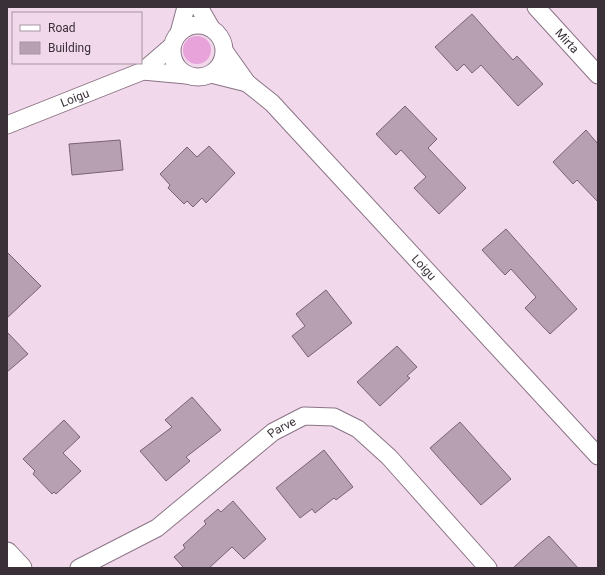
<svg xmlns="http://www.w3.org/2000/svg" width="605" height="575" font-family="Roboto,sans-serif">
  <style>
    .green { fill: #e7a3da }
    .building { fill: #b8a0b3; stroke: #786273 }
    .lines { fill: none; stroke-linecap: round; stroke-linejoin: round }
    .minor-casing { stroke: #8b7486; stroke-width: 19 }
    .tertiary-casing { stroke: #8b7486; stroke-width: 23 }
    .minor { stroke: #fff; stroke-width: 17 }
    .tertiary { stroke: #fff; stroke-width: 21 }
    .labels { text-anchor: middle; stroke-width: 3.5; stroke-linejoin: round; paint-order: stroke }
    .street-label { font-size: 12px; fill: #3a3038; stroke: #f1d8eb }
  </style>
  <rect width="100%" height="100%" fill="#f1d8eb"/>
  <path class="green" d="M183 50a14 14 0 1 1 28 0a14 14 0 1 1-28 0Z"/>
  <path class="building" d="M472,14l41,46 4,-4 26,28 -25,22 -37,-41 -9,8 -8,-9 -7,7 -22,-24z
    M405,106l32,33 -9,9 38,40 -27,26 -25,-26 12,-11 -25,-27 -5,5 -20,-21z
    M586,130l12,14v58l-21,-22 -4,4 -20,-22z
    M120,140l3,30 -51,5 -3,-31z
    M209,146l26,27 -29,30 -4,-5 -9,9 -6,-6 -3,3 -16,-16 2,-3 -10,-11 27,-27 10,10z
    M506,229l71,80 -27,25 -25,-26 11,-11 -25,-28 -6,6 -23,-25z
    M7,252l34,34 -34,32z
    M326,290l26,33 -44,34 -16,-21 13,-10 -9,-12z
    M7,332l21,22 -21,18z
    M397,346l20,21 -10,9 3,2 -30,28 -23,-24z
    M192,397l29,33 -35,27 4,4 -24,20 -26,-30 32,-24 -7,-7z
    M64,420l16,17 -17,16 18,18 -25,23 -2,-2 -2,2 -19,-20 2,-3 -12,-12z
    M460,422l51,57 -30,26 -51,-57z
    M324,450l29,37 -17,13 -2,-2 -19,15 -3,-4 -12,9 -24,-30z
    M233,501l33,38 -22,20 -12,-12 -23,21h-25l-10,-11 11,-9 -2,-3 23,-21 -2,-3 14,-12 3,3z
    M549,536l29,32h-65l24,-22z"/>
  <g class="lines">
    <g class="minor-casing">
      <g id="minor">
        <path d="M199,7l12,21"/>
        <path id="s1" d="M536,7l62,68"/>
        <circle cx="198" cy="51" r="26"/>
        <path d="M179,33l7,-26"/>
        <path id="s2" d="M225,52l22,31 25,20 326,353"/>
        <path d="M143,71l43,4"/>
        <path d="M211,74l36,9"/>
        <path id="s3" d="M7,125l136,-54 29,-25"/>
        <path id="s4" d="M79,568l78,-40 116,-96 31,-16 30,1 24,12 31,28 99,111"/>
      </g>
    </g>
    <g class="tertiary-casing">
      <path id="tertiary" d="M7,553l14,15"/>
    </g>
    <use href="#minor" class="minor"/>
    <use href="#tertiary" class="tertiary"/>
  </g>
  <g class="labels">
    <g class="street-label">
      <text dy="4" stroke="none"><textPath href="#s1" startOffset="46">Mirta</textPath></text>
      <text dy="4" stroke="none"><textPath href="#s3" startOffset="73">Loigu</textPath></text>
      <text dy="4" stroke="none"><textPath href="#s2" startOffset="294">Loigu</textPath></text>
      <text dy="4" stroke="none"><textPath href="#s4" startOffset="248">Parve</textPath></text>
    </g>
  </g>
  <rect width="605" height="575" fill="none" stroke="#3a3038" stroke-width="16"/>
  <rect x="12" y="12" width="130" height="52" fill="#f1d8eb" stroke="#a895a3"/>
  <rect x="20" y="25" width="20" height="6" fill="#ffffff" stroke="#a895a3"/>
  <text x="48" y="32" font-size="12" fill="#3a3038">Road</text>
  <rect x="20" y="42" width="20" height="12" fill="#b8a0b3" stroke="#a895a3"/>
  <text x="48" y="52" font-size="12" fill="#3a3038">Building</text>
</svg>
